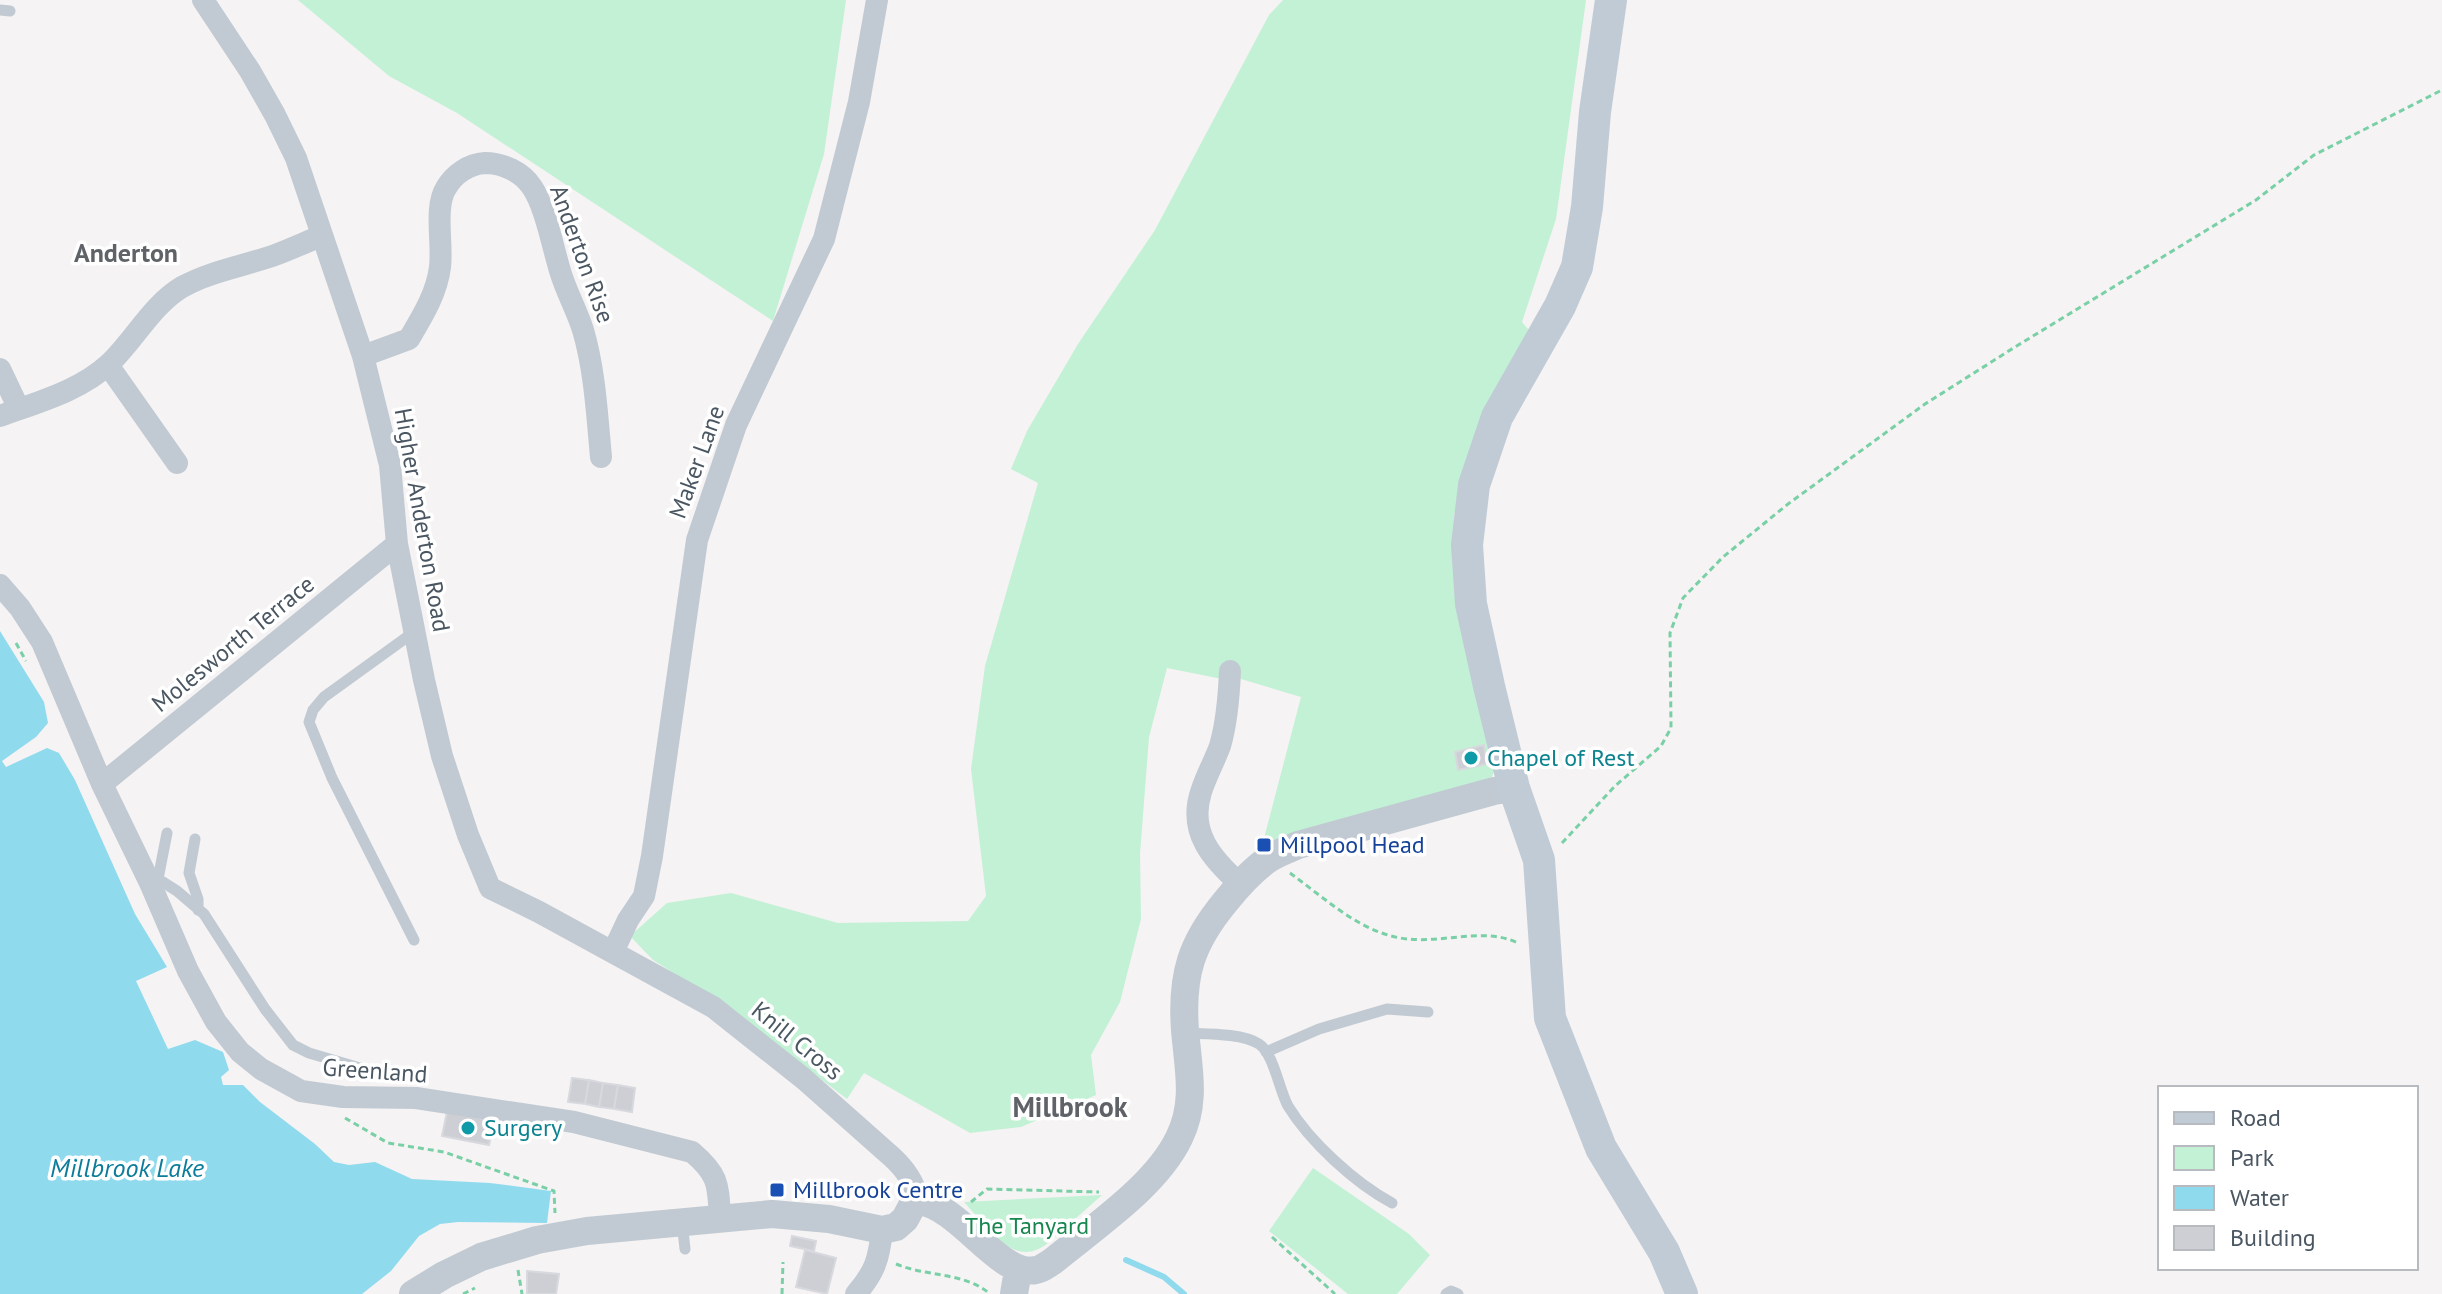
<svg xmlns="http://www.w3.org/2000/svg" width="2442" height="1294" font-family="'PT Sans',sans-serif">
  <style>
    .green { fill: #c3f1d5 }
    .water { fill: #90daee }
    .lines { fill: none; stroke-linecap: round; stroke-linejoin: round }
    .stream { stroke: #90daee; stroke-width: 6 }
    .building { fill: #cdcfd5; stroke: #d7d9de; stroke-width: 2 }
    .path { stroke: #7ad0a6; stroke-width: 3; stroke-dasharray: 6 4; stroke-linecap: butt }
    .service { stroke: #c1cad2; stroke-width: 11 }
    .minor { stroke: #c1cad2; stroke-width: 22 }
    .tertiary { stroke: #c1cad2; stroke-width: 28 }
    .secondary { stroke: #c1cbd6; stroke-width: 32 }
    .culture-dot { fill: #0f9aa8; stroke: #fff; stroke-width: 3 }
    .transit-dot { fill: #1a4fb4; stroke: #fff; stroke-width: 3 }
    .labels { text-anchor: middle; stroke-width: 7; stroke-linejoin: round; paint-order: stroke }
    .street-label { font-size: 24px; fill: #4a5661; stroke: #fff }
    .culture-label { font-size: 24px; fill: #0d838f; stroke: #fff; text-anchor: start }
    .transit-label { font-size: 24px; fill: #164399; stroke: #fff; text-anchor: start }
    .park-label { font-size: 24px; fill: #17864f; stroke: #fff }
    .neighbourhood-label { font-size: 26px; font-weight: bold; fill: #5f6368; stroke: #fff }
    .water-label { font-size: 26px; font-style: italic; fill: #0c7c9b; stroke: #fff }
    .quarter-label { font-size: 28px; font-weight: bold; fill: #5f6368; stroke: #fff }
  </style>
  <rect width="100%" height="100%" fill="#f5f3f3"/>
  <path class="green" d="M298,0h548l-22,154 -51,167 -316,-208 -68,-37z
    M1283,0h303l-30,219 -34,103 6,7 -1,6 -60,128 -13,53 -1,52 43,198 -4,11 -224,68 -5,-3 38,-145 -60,-18 -24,-1 -50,-10 -18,69 -9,117 1,65 -21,83 -29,53 5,40 -75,32 -51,6 -106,-60 -17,26 -123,-94 -71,-45 -23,-24 37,-33 64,-10 107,30 130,-2 18,-25 -15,-127 14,-103 53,-183 -27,-14 16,-38 51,-87 77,-114 114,-215z
    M1313,1168l96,66 21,21 -33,39h-49l-79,-63z
    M1102,1195l-54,48c-35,28 -61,-17 -84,-41z"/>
  <path class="water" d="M0,631l44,71 4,21 -12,14 -34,24 4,6 41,-19 12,5 16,27 60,134 32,53 -31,14 32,68 27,-9 28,12 6,18 -8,7 2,8h20l17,17 55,42 19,18 15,3 26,-3 37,17 78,4 61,8 -4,32 -89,-1 -18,2 -21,12 -28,35 -29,23h-362z"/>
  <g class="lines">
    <path class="stream" d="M1126,1260l38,17 20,17"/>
  </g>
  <path class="building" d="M1484,745l3,19 -29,6 -3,-18z
    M572,1078l17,2 -4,24 -17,-2z
    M589,1080l14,3 -4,24 -14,-3z
    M603,1083l15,2 -4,24 -15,-2z
    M618,1085l17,3 -3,24 -18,-3z
    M447,1112l47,9 -5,24 -47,-9z
    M792,1236l24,5 -2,10 -24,-5z
    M805,1250l31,8 -9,36 -31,-7z
    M527,1271l32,3 -3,20h-29z"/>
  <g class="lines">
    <path class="path" d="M16,643l10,18
      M1562,843l53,-57 46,-40 10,-18 -1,-95 13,-35 40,-41 65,-53 137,-100 90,-57 241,-147 58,-45 128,-65
      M1290,873c36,26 73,62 118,66 36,4 77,-12 110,4
      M345,1118l43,25 56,9 110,39 1,22
      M971,1202l16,-13 112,3
      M1272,1237l63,57
      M896,1264c31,13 69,8 94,30
      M518,1270l4,24
      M463,1294l12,-6
      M782,1294l1,-32"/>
    <path class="service" d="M0,10l10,1
      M195,839l-6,34 9,26v11
      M158,879l9,-46
      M151,883l7,-4 19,12 27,23 61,95 28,36 16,8 51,15
      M414,940l-82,-162 -23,-56 4,-12 11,-13 90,-65
      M1186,1033c20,1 56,0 73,11 15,10 20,46 29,62 22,36 67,77 104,97
      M1266,1052l53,-23 68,-20 41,3
      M682,1222l3,27
      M1446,1294l5,-3 7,3"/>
    <path class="minor" d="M203,0l47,71 25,44 21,43 67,198 27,109 7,79 27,136 18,76 26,79 22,53 49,24 174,95 91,72 88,78c14,13 22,25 27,44
      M363,356l46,-17c13,-22 28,-46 31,-72 3,-23 -6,-60 6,-79 8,-14 23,-24 39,-25 18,0 37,9 47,24 14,21 21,62 29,87 6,19 16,37 22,56 12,41 14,85 18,127
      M108,365l69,98
      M0,369l19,40
      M0,416c38,-14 80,-25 110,-53 25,-24 42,-58 72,-76 29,-16 62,-21 93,-32 16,-6 31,-13 46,-19
      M0,585l20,23 22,34 60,142 48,99 38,88 28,51 24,30 21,17 40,22 42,6 73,1 158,24 118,30c27,23 26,32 28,66
      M1230,671c-1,24 -3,51 -10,75 -6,16 -14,30 -19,46 -13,40 11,67 39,92
      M102,784l295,-240
      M613,952l15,-32 16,-24 8,-40 45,-316 39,-115 88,-186 35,-137 18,-102
      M856,1294c19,-22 23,-35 26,-64"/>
    <path class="tertiary" d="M413,1294l31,-19 37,-18 56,-17 50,-9 185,-17 57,5 53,11 14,-3 9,-8 7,-13 7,-5c42,6 81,77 117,69 6,-1 12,-6 17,-9 41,-34 103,-75 126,-123 18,-36 9,-70 6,-108 -4,-55 6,-87 41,-129 13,-16 27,-32 44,-43 8,-5 19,-9 28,-13l196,-54 20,-3
      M1014,1294l4,-24"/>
    <path class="secondary" d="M1611,0l-16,112 -8,95 -10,60 -17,39 -63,111 -23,68 -7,60 4,59 18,82 25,102 25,72 11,158 51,130 63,104 18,42"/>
  </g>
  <g class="culture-dot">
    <circle cx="1471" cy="758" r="8"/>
    <circle cx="468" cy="1128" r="8"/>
  </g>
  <g class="transit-dot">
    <rect x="1256" y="837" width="16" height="16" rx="4"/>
    <rect x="769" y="1182" width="16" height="16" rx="4"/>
  </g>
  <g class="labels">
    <g class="street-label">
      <text transform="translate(582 254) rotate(70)" y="8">Anderton Rise</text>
      <text transform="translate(697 462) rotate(-70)" y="8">Maker Lane</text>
      <text transform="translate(422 520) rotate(80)" y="8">Higher Anderton Road</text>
      <text transform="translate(233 644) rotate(-39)" y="8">Molesworth Terrace</text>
      <text transform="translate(797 1041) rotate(39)" y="8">Knill Cross</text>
      <text transform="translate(375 1071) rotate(4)" y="8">Greenland</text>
    </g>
    <g class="culture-label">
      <text x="1487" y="766">Chapel of Rest</text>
      <text x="484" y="1136">Surgery</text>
    </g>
    <g class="transit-label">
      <text x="1280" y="853">Millpool Head</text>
      <text x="793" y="1198">Millbrook Centre</text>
    </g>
    <g class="park-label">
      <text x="1027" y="1234">The Tanyard</text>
    </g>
    <g class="neighbourhood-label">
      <text x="126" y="262">Anderton</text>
    </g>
    <g class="water-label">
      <text x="127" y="1177">Millbrook Lake</text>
    </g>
    <g class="quarter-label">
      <text x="1070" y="1117">Millbrook</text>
    </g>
  </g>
  <rect x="2158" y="1086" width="260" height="184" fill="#ffffff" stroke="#b7bbc0" stroke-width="2"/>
  <rect x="2174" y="1112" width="40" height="12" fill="#c1cbd6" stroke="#b7bbc0" stroke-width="2"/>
  <text x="2230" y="1126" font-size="24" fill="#4a5661">Road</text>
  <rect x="2174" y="1146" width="40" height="24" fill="#c3f1d5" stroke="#b7bbc0" stroke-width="2"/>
  <text x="2230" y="1166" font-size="24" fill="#4a5661">Park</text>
  <rect x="2174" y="1186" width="40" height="24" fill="#90daee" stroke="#b7bbc0" stroke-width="2"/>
  <text x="2230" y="1206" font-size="24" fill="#4a5661">Water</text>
  <rect x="2174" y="1226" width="40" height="24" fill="#cdcfd5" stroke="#b7bbc0" stroke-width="2"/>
  <text x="2230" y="1246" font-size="24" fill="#4a5661">Building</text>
</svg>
